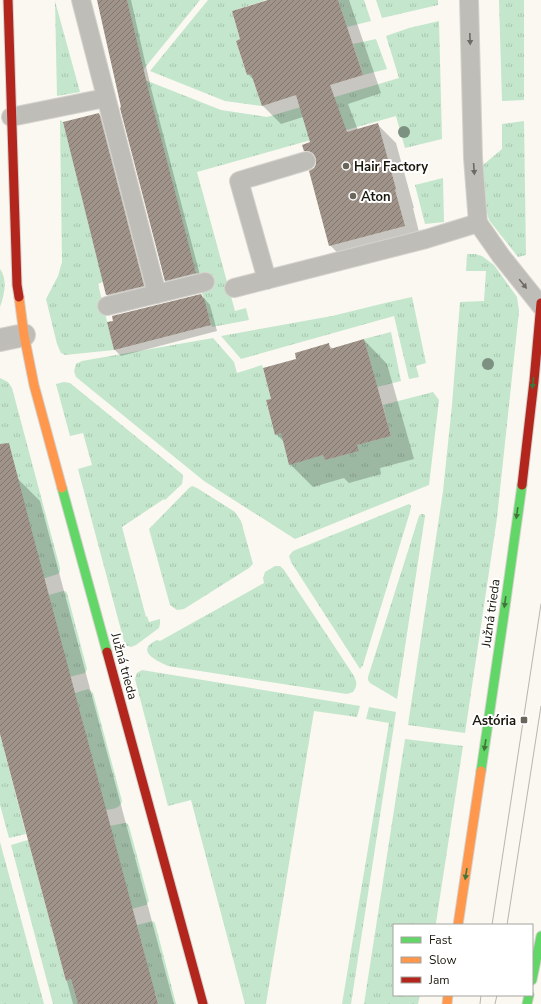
<svg xmlns="http://www.w3.org/2000/svg" width="541" height="1004" font-family="'Nunito Sans',sans-serif">
  <style>
    .grass { fill: url(#grass-tufts) }
    .shadow { fill: #0003 }
    .building { fill: url(#building-hatch) }
    .lines { fill: none; stroke-linecap: round; stroke-linejoin: round }
    .lane-casing { stroke: #d5d3cd; stroke-width: 20 }
    .street-casing { stroke: #d5d3cd; stroke-width: 24 }
    .fast-casing { stroke: #d5d3cd; stroke-width: 11 }
    .slow-casing { stroke: #d5d3cd; stroke-width: 11 }
    .jam-casing { stroke: #d5d3cd; stroke-width: 11 }
    .lane { stroke: #bfbdb8; stroke-width: 18 }
    .street { stroke: #bfbdb8; stroke-width: 22 }
    .fast { stroke: #63d668; stroke-width: 9 }
    .slow { stroke: #ff974d; stroke-width: 9 }
    .jam { stroke: #b3261e; stroke-width: 9 }
    .tram { stroke: #b7b5b0; stroke-width: 1 }
    .tree { fill: #7c9181 }
    .oneway { fill: #6d6a62 }
    .oneway2 { fill: #3f773a }
    .poi-dot { fill: #69665c; stroke: #fff; stroke-width: 1.5 }
    .labels { text-anchor: middle; stroke-width: 4; stroke-linejoin: round; paint-order: stroke }
    .poi-label { font-size: 13px; font-weight: bold; fill: #1b180c; stroke: #fff; text-anchor: start }
    .street-label { font-size: 13px; fill: #1b180c; stroke: #fff }
  </style>
  <defs>
    <pattern id="grass-tufts" width="24" height="20" patternUnits="userSpaceOnUse"><rect width="24" height="20" fill="#c4e6cc"/><path d="M3 7l-1-3M5 7V3M7 7l1-3M15 17l-1-3M17 17v-4M19 17l1-3" fill="none" stroke="#a8c5ae"/></pattern>
    <pattern id="building-hatch" width="6" height="6" patternUnits="userSpaceOnUse"><rect width="6" height="6" fill="#a09389"/><path d="M-1 1l2-2M0 6l6-6M5 7l2-2" fill="none" stroke="#82776e"/></pattern>
  </defs>
  <rect width="100%" height="100%" fill="#faf8f1"/>
  <path class="grass" d="M127,0h73l-57,70z
    M208,0h58l-34,11 8,28 -4,2 11,34 4,-1 11,32 -37,-5 -75,-30z
    M338,0h26l7,21 -24,6z
    M376,0h62v5l-56,13z
    M499,0h25v100l-22,1z
    M55,1l25,91 -23,4z
    M439,21l3,118 -37,9 -9,-32 -199,56 38,139 11,-3 3,12 -37,7 -20,-68 -47,-179 76,30 46,7 132,-39 -13,-42 23,-8z
    M376,39l11,30 -24,6 -10,-31z
    M60,120l3,2 40,160 -5,2 16,66 -49,5 -4,-2 -4,-9 -11,-45 12,-23 4,-14z
    M524,121l2,134 -8,2 -29,-37 -5,-19 -1,-36 19,-16v-25z
    M443,178l1,44 -19,2 -10,-39z
    M467,254h8l7,2 12,9 23,32 2,14 -22,207 -32,215 -57,-8 35,-234 9,-86 8,-103 24,-1 2,-30h-20z
    M0,269c8,10 4,27 0,38z
    M412,297l14,66 -10,3 3,11 -10,2 -15,-63 -153,43 -20,-23 111,-20 53,-13z
    M391,332l10,49 -24,6 -13,-48z
    M213,338l21,24 3,11 25,-8 9,34 -5,2 9,33 6,-1 8,31 34,-9 2,5 33,-9 -1,-6 34,-9 -8,-31 50,-13 6,8 -10,85 -134,54 -91,-58 -128,-104 -2,-6 2,-7 6,-3z
    M0,378l8,4 4,6 48,180v4l-2,2 -19,6 -39,-98z
    M64,382l6,1 112,91 1,3 -1,7 -17,16 -1,-1 -42,28 24,90 1,-1 2,6 11,-3v5l-1,4 -23,17 -5,2 -6,-2 -47,-176 14,-4 -9,-32 -13,3 -14,-52z
    M192,486l5,2 38,24 6,9 12,43 -4,4 -65,41 -7,1 -7,-5 -21,-76 40,-41z
    M409,504l2,2 -1,6 -47,153 -3,4 -69,-107 -2,-6 4,-5z
    M421,514h3l1,2 -28,183 -27,-16 -2,-3v-3l51,-161z
    M275,566h5l4,4 68,103c5,8 6,12 1,19l-6,2 -179,-28c-11,-5 -34,-15 -11,-26l3,1 104,-58 -1,-5 2,-6z
    M63,591h2l2,2 20,76 -2,4 -20,5 -16,-83z
    M142,670l218,36 -3,11 -43,-6 -48,293h-21l-54,-204 -23,6 -33,-127 2,-6z
    M88,689l5,4 29,108c-2,9 -13,8 -21,10l-17,-84 -9,-34z
    M369,707l27,5 -45,292h-9l47,-281 -23,-4z
    M0,734l26,100 -17,4 -9,-33z
    M405,739l58,7 -27,177v2h-42v70h26l-2,9h-54z
    M124,823h3l2,3 20,75 -3,4 -18,5 -18,-84z
    M28,840l38,141 5,-2 7,25h-25l-42,-159z
    M0,842l44,162h-44z
    M153,921l2,2 21,81h-18l-3,-12 -5,1 -4,-34 -9,-34z"/>
  <path class="shadow" d="M98,0h33l20,88 50,191 -30,8 -6,-6 -43,-173z
    M267,0h82l32,93 -33,11 10,26 20,-5 18,18 18,65h-1l9,36 -74,20 -18,-19 -15,-76 2,-6 -12,-13 6,-7 -8,-26 -22,7 -19,-19 -7,-24 -7,-7 -6,-34z
    M99,114l6,6 44,172 -36,9 -6,-6 -43,-172z
    M201,295l9,10 7,26 -96,25 -6,-6 -1,-28z
    M364,340l23,24 27,95 -34,9 1,6 -32,9 -5,-5 -31,9 -23,-23 -6,-22 -8,-8 -4,-34 26,-41 30,-15 5,5z
    M18,479l22,22 134,503h-101l-73,-275v-246z"/>
  <path class="building" d="M97,0h30l22,92 47,181 -31,8 -45,-173 1,-1z
    M268,0h70l25,75 -33,10 17,47 31,-9 18,66 -1,1 10,36 -76,20 -20,-75 5,-3 2,-4v-6l-3,-5 -4,-2h-5l-2,-6 8,-3 -14,-47 -34,11 -11,-32 -4,1 -11,-34 4,-2 -8,-28z
    M99,113l45,173 -38,9 -43,-173z
    M201,294l2,4h1l7,27 -97,25 -7,-28 6,-1 -1,-5z
    M364,339l27,97 -34,9 2,6 -34,9 -2,-5 -34,10 -8,-32 -6,2 -9,-35 5,-1 -8,-31 33,-9 -1,-6 34,-10 1,6z
    M9,443l22,85 127,476h-80l-7,-25 -5,2 -38,-141 -28,-106v-290z"/>
  <g class="lines">
    <g class="lane-casing">
      <path id="lane" d="M81,0l76,294
        M469,0l4,158 5,65 23,33 40,50
        M11,117l94,-19
        M267,280l-28,-99 67,-20
        M234,288l192,-49 52,-16
        M107,306l98,-24"/>
    </g>
    <g class="street-casing">
      <path id="street" d="M0,340l24,-5"/>
    </g>
    <g class="fast-casing">
      <path id="fast" d="M62,488l45,164
        M481,771l23,-157 18,-129
        M532,980l9,-44
        M527,1004l2,-9"/>
    </g>
    <g class="slow-casing">
      <path id="slow" d="M19,297l5,38 10,50 28,103
        M458,925l23,-154
        M447,1004l1,-9"/>
    </g>
    <g class="jam-casing">
      <path id="jam" d="M8,0l9,285 2,12
        M522,485l12,-104 7,-78
        M107,652l96,352"/>
    </g>
    <use href="#lane" class="lane"/>
    <use href="#street" class="street"/>
    <use href="#fast" class="fast"/>
    <use href="#slow" class="slow"/>
    <use href="#jam" class="jam"/>
    <path class="tram" d="M492,925l49,-321
      M507,925l34,-219
      M480,1004l1,-9
      M495,1004l2,-9"/>
  </g>
  <g class="tree">
    <circle cx="404" cy="132" r="6"/>
    <circle cx="488" cy="364" r="6"/>
  </g>
  <defs><path id="oneway-solid" d="M-6-.8H1V-3.2L6.5 0L1 3.2V.8H-6Z"/></defs>
  <g class="oneway">
    <use href="#oneway-solid" transform="translate(470 39) rotate(88)"/>
    <use href="#oneway-solid" transform="translate(474 169) rotate(86)"/>
    <use href="#oneway-solid" transform="translate(523 284) rotate(51)"/>
  </g>
  <g class="oneway2">
    <use href="#oneway-solid" transform="translate(533 383) rotate(96)"/>
    <use href="#oneway-solid" transform="translate(517 513) rotate(98)"/>
    <use href="#oneway-solid" transform="translate(505 602) rotate(98)"/>
    <use href="#oneway-solid" transform="translate(485 745) rotate(99)"/>
    <use href="#oneway-solid" transform="translate(466 874) rotate(99)"/>
  </g>
  <g class="poi-dot">
    <circle cx="346" cy="166" r="4"/>
    <circle cx="353" cy="196" r="4"/>
    <rect x="520" y="716" width="8" height="8" rx="2"/>
  </g>
  <g class="labels">
    <g class="poi-label">
      <text x="354" y="171">Hair Factory</text>
      <text x="361" y="201">Aton</text>
      <text x="516" y="725" text-anchor="end">Astória</text>
    </g>
    <g class="street-label">
      <text transform="translate(490 613) rotate(-82)" y="5">Južná trieda</text>
      <text transform="translate(125 666) rotate(75)" y="5">Južná trieda</text>
    </g>
  </g>
  <rect x="393" y="924" width="140" height="72" fill="#ffffff" stroke="#a4a39e"/>
  <rect x="401" y="937" width="20" height="6" fill="#63d668" stroke="#a4a39e"/>
  <text x="429" y="944" font-size="12" fill="#1b180c">Fast</text>
  <rect x="401" y="957" width="20" height="6" fill="#ff974d" stroke="#a4a39e"/>
  <text x="429" y="964" font-size="12" fill="#1b180c">Slow</text>
  <rect x="401" y="977" width="20" height="6" fill="#b3261e" stroke="#a4a39e"/>
  <text x="429" y="984" font-size="12" fill="#1b180c">Jam</text>
</svg>
